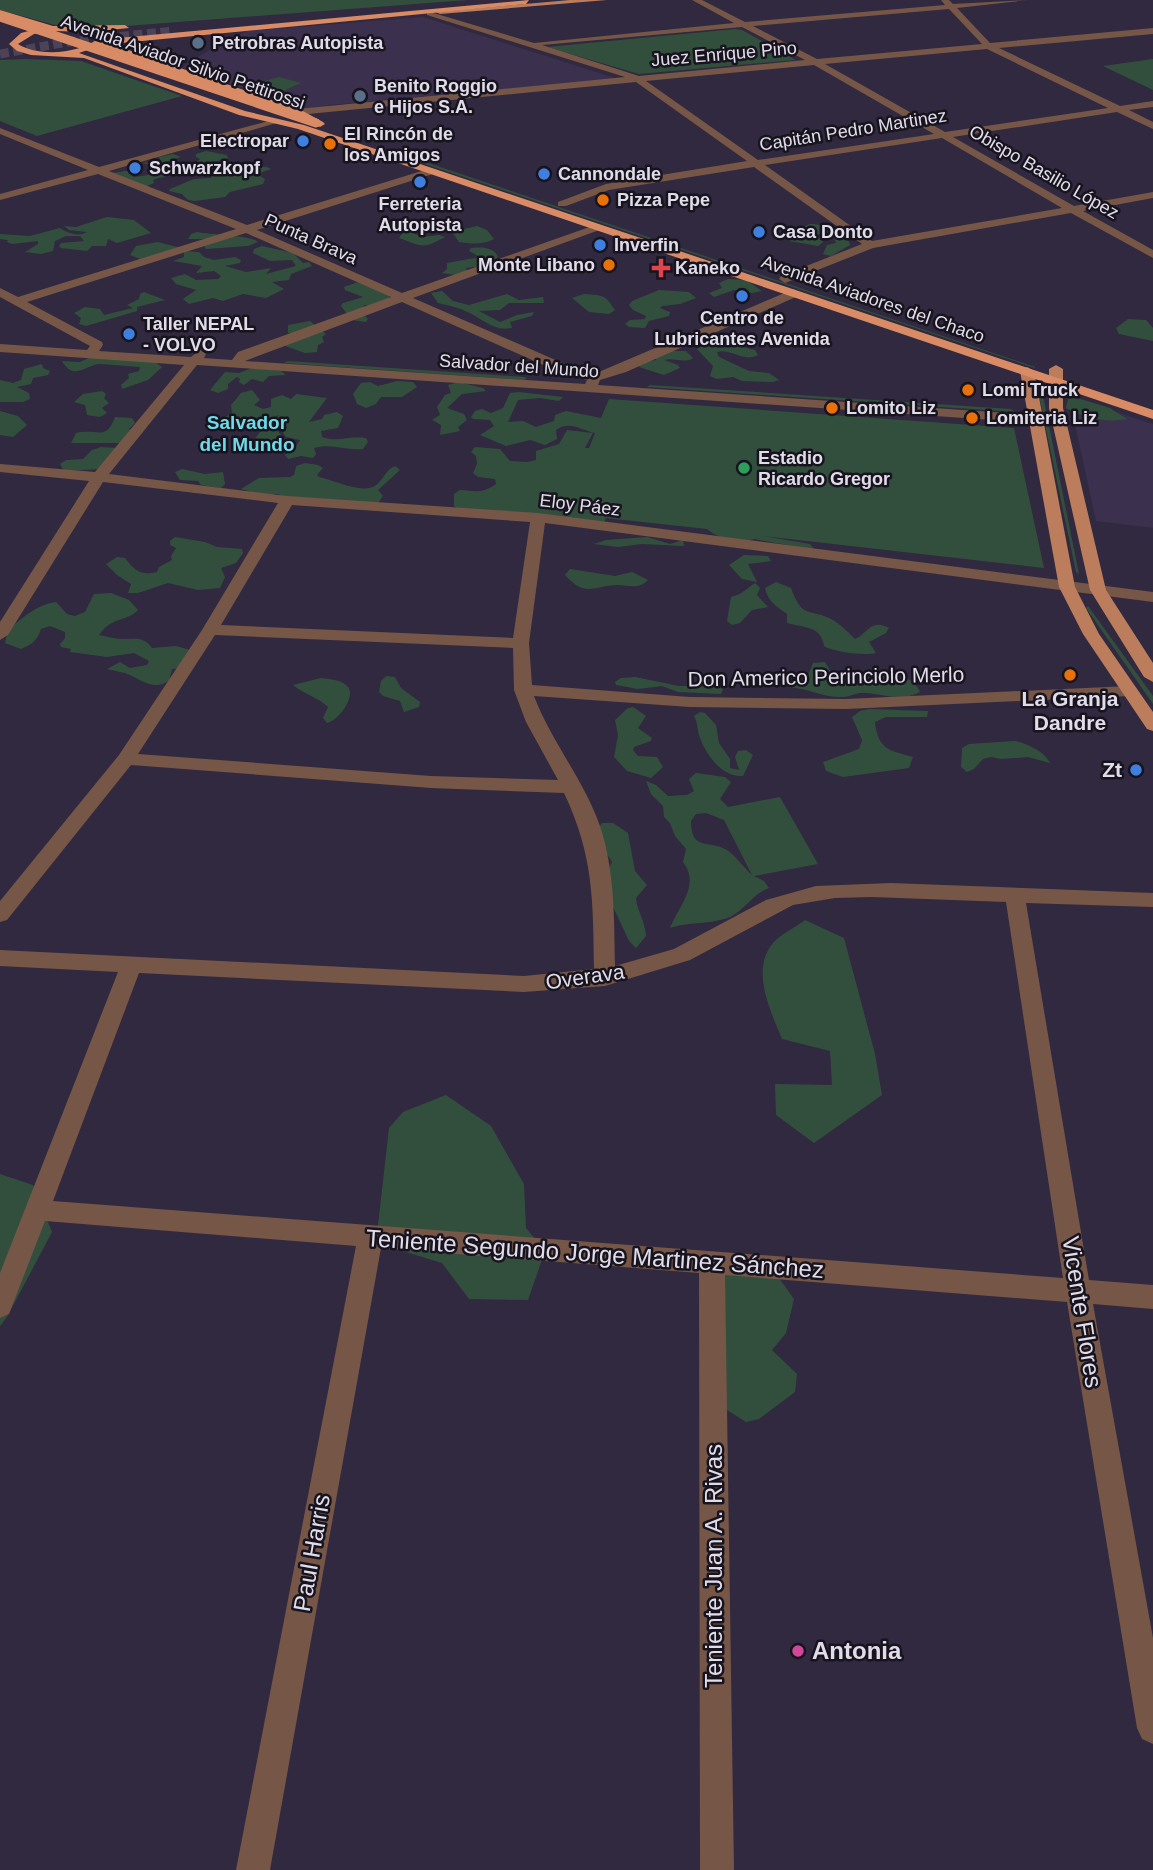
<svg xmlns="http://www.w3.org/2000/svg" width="1153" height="1870" font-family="Helvetica,sans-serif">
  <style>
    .built { fill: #3b304d }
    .green { fill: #324f3e; fill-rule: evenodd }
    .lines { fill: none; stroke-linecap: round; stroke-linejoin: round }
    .highway-tunnel { stroke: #4b4459; stroke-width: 9; stroke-dasharray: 9 4.5; stroke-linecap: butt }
    .minor { fill: #765647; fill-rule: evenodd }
    .major { fill: #bc7d5c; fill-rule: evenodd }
    .highway { fill: #d88b64; fill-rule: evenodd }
    .highway-bridge { stroke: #d88b64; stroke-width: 9 }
    .service-dot { fill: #5c6f8a; stroke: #17141e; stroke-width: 2.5 }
    .shop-dot { fill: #3f7fe0; stroke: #17141e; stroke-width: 2.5 }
    .food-dot { fill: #e8710a; stroke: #17141e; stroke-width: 2.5 }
    .health-dot { fill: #e0444e; stroke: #17141e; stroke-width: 2.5 }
    .leisure-dot { fill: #2e9e5b; stroke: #17141e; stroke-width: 2.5 }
    .hotel-dot { fill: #d1479c; stroke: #17141e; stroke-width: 2.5 }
    .labels { text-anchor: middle; stroke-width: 5; stroke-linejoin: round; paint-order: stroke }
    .far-poi-label { font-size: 18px; font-weight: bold; fill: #e1dcea; stroke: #17141e; text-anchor: start }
    .far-street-label { font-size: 18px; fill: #e1dcea; stroke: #17141e }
    .far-neighbourhood-label { font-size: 19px; font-weight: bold; fill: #70dae9; stroke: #17141e }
    .street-label { font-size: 21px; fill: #e1dcea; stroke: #17141e }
    .poi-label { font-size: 21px; font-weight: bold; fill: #e1dcea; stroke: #17141e }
    .near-street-label { font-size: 24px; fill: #e1dcea; stroke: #17141e }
    .near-poi-label { font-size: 24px; font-weight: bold; fill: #e1dcea; stroke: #17141e; text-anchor: start }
  </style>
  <rect width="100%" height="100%" fill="#31293f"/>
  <path class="built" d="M423,17l195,62 -288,26 -20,5 -128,-43 35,-22 30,-14z
    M1069,397l84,27v104l-57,-7z"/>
  <path class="green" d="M0,0h468l-355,27 -58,-2 -55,-15z
    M735,29l7,1 54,30 -157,14 -92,-27z
    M26,59l55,2 101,35 -145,40 -37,-15v-61z
    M1153,59v31l-50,-24z
    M279,77l22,6 -20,9 10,3 2,6h-14l-5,-4 -25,-7 16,-2 -3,-6z
    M206,151l21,4 1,4 -10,1c15,8 32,5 49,7l4,2 -14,5 8,5 -2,5 -33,8 -5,5 -30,4 -7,-1 -6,-6 -13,-3 1,-2 24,-10 17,-1 2,-3 14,-6h-20v4c-19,4 -38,0 -54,7l1,3 -9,4 -32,-14 18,-3 2,7c6,0 29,-4 33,-7l-23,-7 17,-3 -1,-3 14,-3 8,3 -15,5v5c10,5 25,5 35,-1l-4,-4 3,-3 -4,-2v-3z
    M422,161l613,206v1l-616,-206z
    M107,217l27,3 17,13 -34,10 -9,-4 -2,7h-14l-5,5 -26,-3 -2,-2 2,-3 23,-2 -4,-5h-14l-11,5 -2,10 -12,3 -16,-2 13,-8v-3l-26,3 -5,-2 1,-2 -8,-1v-5l30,2 30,-8c7,5 19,9 27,4l-18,-2 -5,-4 12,1z
    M396,219l16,3 6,5 -7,5 11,5 17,-2 6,2c-23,13 -23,9 -46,1l5,-7 -14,-4 -1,-4z
    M810,224c13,0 37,6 40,21l-19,11 -8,-2 4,-9 9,-2 -2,-5 -18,-4 7,8 -5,4 -29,-5 -6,-5z
    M477,226l10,4 7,9c-11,6 -23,5 -35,3l-7,-10z
    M197,232c14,3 54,3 61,10l-10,4 -42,3 -3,-5 10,-5h-25l3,-5z
    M158,242l23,6 -41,11 -10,-4 6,-9z
    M262,246l31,7 10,10 6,-1 3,4 -21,8 -2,6 -17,2 12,7 -18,9 -23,-4 -20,7 -10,-3 -24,6 -6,-5 13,-9 -20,-6 -5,-6 14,-4 11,6 22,-1 3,-3 -7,-5 -18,2 6,-7 -29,-5 11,-4v-6l15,1 5,5 10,3 21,-3 6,3 -1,3 -15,3 21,6 25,-4 -5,6 30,-8 -4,-6 -22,1 -17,-8 1,-4z
    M471,248c10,-1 23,-1 27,9l-9,8 -23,3 1,3 -6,5 -19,-3 5,-4v-6l33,-6 -11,-6z
    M728,279l18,1 16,11 -10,2 -18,-3 -20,7 -5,-4 13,-5 -3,-5z
    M358,282l30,12 2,5 -16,7 -10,-1 -1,9 5,5 -2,3 -14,-2 -11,-14 2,-3 20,-6 -18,-7 -1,-3z
    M659,290l30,2 7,6 -16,6 -18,2 -2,2 10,4 -1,4 -20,5 -4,7 -16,-1 -4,-3 5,-4 15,-1 1,-3 -13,-6 -4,-5 3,-4z
    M442,291l11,10 16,4 38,-11 12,6 24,-3 1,6h-35l-9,7 -21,1 21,11 17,-7 17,-3 -2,4 -22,6 2,6c-19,4 -31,-11 -47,-17 -8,-4 -19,-6 -27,-8l-7,-10z
    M144,292l21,8 -28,7v4l-51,15 -7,-2 2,-6 -7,-5 11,-6 15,2 4,6 29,-7 -6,-3 12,-6 1,-5z
    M584,294c21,2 20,0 31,16l-6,4 -20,-2 -17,-14z
    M1128,319l18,1 7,8v13l-34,-7 -3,-6z
    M310,321l16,13 -4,3 2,5 -6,3 -1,7 -12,1 -20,-7v-4l13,-7 -10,-2v-8z
    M726,334l6,3 -6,6 29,7 3,5c-14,8 -27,-7 -41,-3l2,5 30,14 20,2 10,7 -6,2 -31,-1 -9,-4 -16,2 -7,-3 3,-10 -16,-17 10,-6 3,-7z
    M660,351h26l7,7c-7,6 -19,-1 -29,2l14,5 2,3 -16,7 -25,-8 2,-4 15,-3v-6z
    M91,357l61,3 10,7 -14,13 -26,9 -1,-4 8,-7 -1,-4 11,-3 1,-4c-13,-1 -26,-2 -39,-3 -15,0 -27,18 -39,-3l18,1z
    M288,361l237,16 2,1 -3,2 -240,-17z
    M42,364l1,4 7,3 -2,4 -15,3 -2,6 -14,3 12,6 1,6 -7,3h-23v-22l13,3 8,-3 3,-11z
    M252,368l29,3 5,4 -17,1 -6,6 -11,-3 -8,6 -5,-3 1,-3 -3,-2 -9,7v5l-10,4 -8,-3 15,-18 14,1z
    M397,381l16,1 4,5 -15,10h-21l-5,7 -10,4 -9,-4 -4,-10 8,-11 9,-1 8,4z
    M459,382l24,6 3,3 -24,3 -15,14 17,6 3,6 -9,7 2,4 -20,4 1,-10 -9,-5 8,-5 -3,-8 8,-12 6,-2 -3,-8z
    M650,385l361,24 4,3 -368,-25z
    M1037,386h4l38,188 -3,-2z
    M252,390l8,10 -6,5 9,4 8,-2v-8l11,-4 9,4 5,-5 31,4 -18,24 13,-3 2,-4 13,-3 6,4 -5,12 -17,3 1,6c15,6 29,-2 44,1l2,4 -5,7c-17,2 -32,-6 -49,-1l2,6 -3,4 -12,-2 -13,3 -3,-4 9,-6 6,-9 -14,-3 -3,-4 4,-6 -16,-2 8,-10 -14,6 -14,-5 -1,2 6,2 2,4c-11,9 -29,5 -38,-4l12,-7 -1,-8 10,-12z
    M102,391l4,3 -2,4 5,5 -7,5 5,5 -7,4 -13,-2 -2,-10 -11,-3 9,-8z
    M519,392l44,5 -4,4 -19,-3 -22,2 -10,22 15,-1 13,6 18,-6 1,-6 11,-4 35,7 8,-19 405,29 30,140 -281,-32 47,8 5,6 -61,-11c-13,6 -36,0 -47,-10l-101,-11 -3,6 -143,-14 -6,-4v-12l6,-4c16,1 22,4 36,-6l-1,-5 -17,-2 -5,-4 4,-9 -1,-8 -5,-4 4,-5 25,2 10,12 17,1 9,-2v-9l23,-7 8,-14 26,3 -8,15h4l6,-15c-14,-3 -26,-13 -39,-3l1,9 -12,6 -15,-5 -24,6 -26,-11 14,-9 -4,-6 -17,-1 -2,-2 4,-6 7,-2 9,4 12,-5 7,-15z
    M1074,397l36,11 17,11c-19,4 -44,-1 -61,-11l2,-9z
    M0,411l18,5 9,9 -14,12 -13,-2z
    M115,417l17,1 3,5 -6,6 3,4 -12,10h-49l5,-10c21,-5 30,9 39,-16z
    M272,428l6,3 8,11 -11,4 -24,-2 9,-12z
    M101,447l17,1 -18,21 -36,2 -4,-7 6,-4 17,-1 9,-9z
    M305,463l13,2 5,3 -6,7 2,2c15,3 42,17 56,9 8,-5 10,-16 20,-20l5,4 -22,20 5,6 -5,7 -95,-6 -5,-3h-19l-18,-5 18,-11 31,-1 4,-2 2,-9z
    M182,469l23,5 18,-2 2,12 -4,4 -20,-3 -3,-4 -18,-1 -5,-8z
    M175,537l30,5 12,5 25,2 1,4 -7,10 -15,5 4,9 -5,11 -22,2 -30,-7 -30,10h-10l3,-9 -14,-9 -11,-11 11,-7 8,1c10,13 16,18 32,14l2,-5 13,-7 -1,-4 5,-8 -6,-3v-4z
    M647,537l23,7 13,-4 1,6 -42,-2 -24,3 -24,-3 12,-4z
    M744,555l24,1 3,5 -23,3 9,18 -15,-3 -13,-14z
    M570,569l45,7 17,-4 16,8c-10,10 -18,5 -31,5 -25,1 -31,13 -52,-10z
    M776,582l15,6c12,33 18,19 42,32 8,5 15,12 22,19 13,-6 16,-21 34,-11l-3,5 -17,9 7,11c-12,3 -42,-1 -52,-7 -3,-21 -21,-18 -37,-23v-9c-11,-8 -19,-12 -22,-26z
    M755,583l5,5 -3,7 11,12 -16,3 -12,13 -8,2 -5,-4 4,-24 9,-3z
    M111,593l18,7 9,10c-11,12 -26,6 -39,25 6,1 16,4 22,4 13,0 23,-3 31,9l24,-2 18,5 -11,17 -11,1 -3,12c-15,9 -25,1 -39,-6 -6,-3 -16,-4 -23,-6l13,-7 10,6 17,-3 2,-4 -15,-8 -27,4 -37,-5 1,-3 -10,-2 -1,-3 5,-6v-6l-15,-6 -9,3c-4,12 -9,15 -20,20l-16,-6 3,-13c15,-12 27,-25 48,-28l11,12 8,2 10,-4 9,-18z
    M1088,606l65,90v8l-67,-96z
    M825,662l7,12 10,10 9,-1v-11c6,-2 53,5 57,7 6,3 9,7 12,13 -19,10 -36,2 -55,1 -8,-1 -14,4 -22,4 -18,1 -36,-9 -55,-10l4,-5 15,-4 6,-15z
    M386,676l9,1 6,11 19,14 -1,5 -15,5 -4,-11 -17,-5 -4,-4 2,-11z
    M635,677l44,9h36l8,3 -2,5 -43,-2 -16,-6 -24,3 -22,-4 -1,-3 6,-4z
    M321,678c8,1 22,2 27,9 8,10 -10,34 -21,36l-4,-5 5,-11c-9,-9 -24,-13 -35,-22z
    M633,707l13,9 -8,12 14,10 -1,3 -17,6 -1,3 5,6 19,1 6,10 -12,11 -24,-7 -13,-14 4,-22 -3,-15 13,-12z
    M869,709l59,2 -1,6h-41l-11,5c3,28 14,28 38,35l-4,11 -66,9 -17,-6 -3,-9 36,-13 3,-9 -10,-23 8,-6z
    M700,712l5,1 11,12 3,18 11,16v9l9,2 -4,-13 3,-6 8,-1 7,5 -10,21c-21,2 -37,-22 -43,-38 -3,-8 -2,-15 -6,-22z
    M1015,741c13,3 29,10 35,22l-22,-6 -27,2 -10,-2 -8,2 -9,10 -7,3 -6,-5 1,-19 7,-4z
    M696,773l29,4 6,5 -11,17 8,8 52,-10 38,67 -64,12 10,5 5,7c-18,6 -26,26 -45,31 -16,5 -35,3 -54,9 8,-21 31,-43 13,-66l3,-13 -11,-13 -5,-13 -6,-6 -1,-11 -12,-12 -5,-13 10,4 12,11 19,-1 7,-4 -5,-12zM706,813l18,7 28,55c-8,-7 -16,-19 -25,-25 -18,-11 -36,2 -36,-29l5,-7z
    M602,823h11l15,10 7,38 12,14 -11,13c1,13 9,22 10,38l-10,12 -7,-7 -27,-58 10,-21c-8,-13 -22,-26 -10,-39z
    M805,920l39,18 31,116 7,41 -68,48 -38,-28 -1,-31 57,1 -2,-34 -48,-12c-11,-27 -32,-69 -9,-96 8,-9 23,-16 32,-23z
    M446,1095l45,31 33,58 2,44 19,23 -17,49 -59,-1 -27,-36 -66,-20 13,-115 14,-16z
    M0,1174l33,11 19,47 -45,85 -7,9z
    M716,1271l63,7 15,21 -8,34 -14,17 25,24 -2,18 -36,27 -13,3 -35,-22z"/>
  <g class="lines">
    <path class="highway-tunnel" d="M0,54l74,-13 100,-10"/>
    <path class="minor" d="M692,0h10l43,22 200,-17 -4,-5h8l4,4 75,-4 -71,8 33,35 163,-15v6l-154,14 121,58 33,-5v6l-24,3 24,12v7l-36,-17 -164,25 121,69 79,-14v6l-70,13 70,39v8l-82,-45 -198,35 -88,35 -6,-4 2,-3 81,-32 -108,-77 -145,23 -43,16h-8v-4l48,-18 141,-23 -111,-79 -338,33 -5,-3 5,-3 327,-32 -198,-62v-4l107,32 200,-20zM949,9l33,35 -165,15 -64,-33zM742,27l63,33 -166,16 -97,-31zM987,49l121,59 -163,24 -120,-68zM814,65l120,69 -176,26 -112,-79zM942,138l120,70 -190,33 -107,-76z
      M272,120l8,2 -171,49 138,54 181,-56h8v4l-179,57 145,63 196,-69 6,3 -2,2 -189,69 147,64 34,12 200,-85 6,4 -2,3 -172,76 -26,8 -2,5 438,30 7,4 -7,4 -839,-58 -88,109 178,22 251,17 615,79v10l-608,-79 -16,120 3,42 158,12 156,2 283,-13 9,5 -9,5 -283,13 -156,-2 -156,-11c17,45 50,84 66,130 15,45 14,93 15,140l59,-17 92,-49 50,-14 75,-3 262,10v14l-127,-4 63,377 64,5v24l-60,-5 60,334v106l-11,-5 -5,-11 -70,-426 -342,-27 9,595h-34l-1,-597 -318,-25 -111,622h-34l120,-624 -311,-25 -36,93 -9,4v-45l118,-301 -118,-6v-16l524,26 70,-7c-1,-67 0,-113 -30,-176l-133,-5 -300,-23 -124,155 -7,2v-21l119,-146 83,-125 76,-127 -175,-21 -95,153 -8,5v-18l89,-141 -89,-9v-8l95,8 89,-107 -184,-13v-8l87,6 3,-4 -90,-49v-9l18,9 218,-68 -138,-55 -98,26v-6l88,-24 -88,-36v-6l99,39zM246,233l145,64 -153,55 -6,8 -28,-2 2,-4 -6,-4 -9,7 -92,-6 4,-6 -1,-3 -75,-40zM402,302l148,66 37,12 -2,4 -340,-23zM292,505l238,17 -17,116 -292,-13zM215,635l298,13 1,42 12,32 32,58 -127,-4 -293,-22zM872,897l134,5 57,376 -1010,-77 86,-228 385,19 81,-6 85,-26 103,-55 42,-7z"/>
    <path class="major" d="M570,0h37l-167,14 -4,-2z
      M1056,365l7,4v39l43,182 47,73v19l-9,-5 -54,-87 -41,-182v-39z
      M1027,367l7,4 41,216 24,47 54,78v19l-6,-2 -64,-95 -24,-47 -39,-216z"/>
    <path class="highway" d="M529,0l-3,4 -415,40 190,66 22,12 2,2 -5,3 -76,-32 -145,-49 -20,7 166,58 59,14 849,285v9l-855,-290 -59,-14 -155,-57 -53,-3 -14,-4 -8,-7 12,-11 22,-6 -43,-12v-5l53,16 72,-1 4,3 -29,3 7,8zM55,31l36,1 8,6c-19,16 -61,19 -81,6l16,-10z"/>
    <path class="highway-bridge" d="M0,17l316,106"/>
  </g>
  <g class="service-dot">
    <circle cx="198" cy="43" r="7"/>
    <circle cx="360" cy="96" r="7"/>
  </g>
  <g class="shop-dot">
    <circle cx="303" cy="141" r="7"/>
    <circle cx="135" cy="168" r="7"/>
    <circle cx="544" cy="174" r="7"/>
    <circle cx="420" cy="182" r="7"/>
    <circle cx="759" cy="232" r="7"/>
    <circle cx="600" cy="245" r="7"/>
    <circle cx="742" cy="296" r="7"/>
    <circle cx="129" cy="334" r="7"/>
    <circle cx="1136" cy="770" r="7"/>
  </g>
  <g class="food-dot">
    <circle cx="330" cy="144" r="7"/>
    <circle cx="603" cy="200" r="7"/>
    <circle cx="609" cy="265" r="7"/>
    <circle cx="968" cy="390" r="7"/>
    <circle cx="832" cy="408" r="7"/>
    <circle cx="972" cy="418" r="7"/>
    <circle cx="1070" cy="675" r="7"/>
  </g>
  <path class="health-dot" d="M657.5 257.5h7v7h7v7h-7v7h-7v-7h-7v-7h7z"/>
  <circle class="leisure-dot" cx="744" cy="468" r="7"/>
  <circle class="hotel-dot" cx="798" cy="1651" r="7"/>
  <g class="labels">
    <g class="far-poi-label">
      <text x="212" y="49">Petrobras Autopista</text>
      <text x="374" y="92">Benito Roggio<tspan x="374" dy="21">e Hijos S.A.</tspan></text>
      <text x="344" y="140">El Rincón de<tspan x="344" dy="21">los Amigos</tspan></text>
      <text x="289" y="147" text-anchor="end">Electropar</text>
      <text x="149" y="174">Schwarzkopf</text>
      <text x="558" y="180">Cannondale</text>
      <text x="617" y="206">Pizza Pepe</text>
      <text x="420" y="210" text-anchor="middle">Ferreteria<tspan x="420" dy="21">Autopista</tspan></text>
      <text x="773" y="238">Casa Donto</text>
      <text x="614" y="251">Inverfin</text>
      <text x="595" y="271" text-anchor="end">Monte Libano</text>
      <text x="675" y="274">Kaneko</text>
      <text x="742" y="324" text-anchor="middle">Centro de<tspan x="742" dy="21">Lubricantes Avenida</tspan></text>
      <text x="143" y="330">Taller NEPAL<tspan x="143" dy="21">- VOLVO</tspan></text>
      <text x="982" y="396">Lomi Truck</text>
      <text x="846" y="414">Lomito Liz</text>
      <text x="986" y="424">Lomiteria Liz</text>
      <text x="758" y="464">Estadio<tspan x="758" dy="21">Ricardo Gregor</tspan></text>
    </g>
    <g class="far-street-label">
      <text transform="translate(724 54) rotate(-5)" y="6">Juez Enrique Pino</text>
      <text transform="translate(183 62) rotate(19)" y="6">Avenida Aviador Silvio Pettirossi</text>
      <text transform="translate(853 130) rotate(-9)" y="6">Capitán Pedro Martinez</text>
      <text transform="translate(1044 172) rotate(30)" y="6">Obispo Basilio López</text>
      <text transform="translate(311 239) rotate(24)" y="6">Punta Brava</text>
      <text transform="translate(873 299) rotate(19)" y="6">Avenida Aviadores del Chaco</text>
      <text transform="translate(519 366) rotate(4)" y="6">Salvador del Mundo</text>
      <text transform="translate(580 505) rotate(7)" y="6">Eloy Páez</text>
    </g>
    <g class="far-neighbourhood-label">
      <text x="247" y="429">Salvador<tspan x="247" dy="22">del Mundo</tspan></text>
    </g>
    <g class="street-label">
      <text transform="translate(826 677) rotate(-1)" y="7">Don Americo Perinciolo Merlo</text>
      <text transform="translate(585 977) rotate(-8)" y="7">Overava</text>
    </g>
    <g class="poi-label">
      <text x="1070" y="706">La Granja<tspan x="1070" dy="24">Dandre</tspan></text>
      <text x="1122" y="777" text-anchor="end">Zt</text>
    </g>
    <g class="near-street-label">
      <text transform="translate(595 1254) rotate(4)" y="8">Teniente Segundo Jorge Martinez Sánchez</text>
      <text transform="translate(1082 1312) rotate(81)" y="8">Vicente Flores</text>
      <text transform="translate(312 1553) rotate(-80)" y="8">Paul Harris</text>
      <text transform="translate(714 1566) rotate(-90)" y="8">Teniente Juan A. Rivas</text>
    </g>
    <g class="near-poi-label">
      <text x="812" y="1659">Antonia</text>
    </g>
  </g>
</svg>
